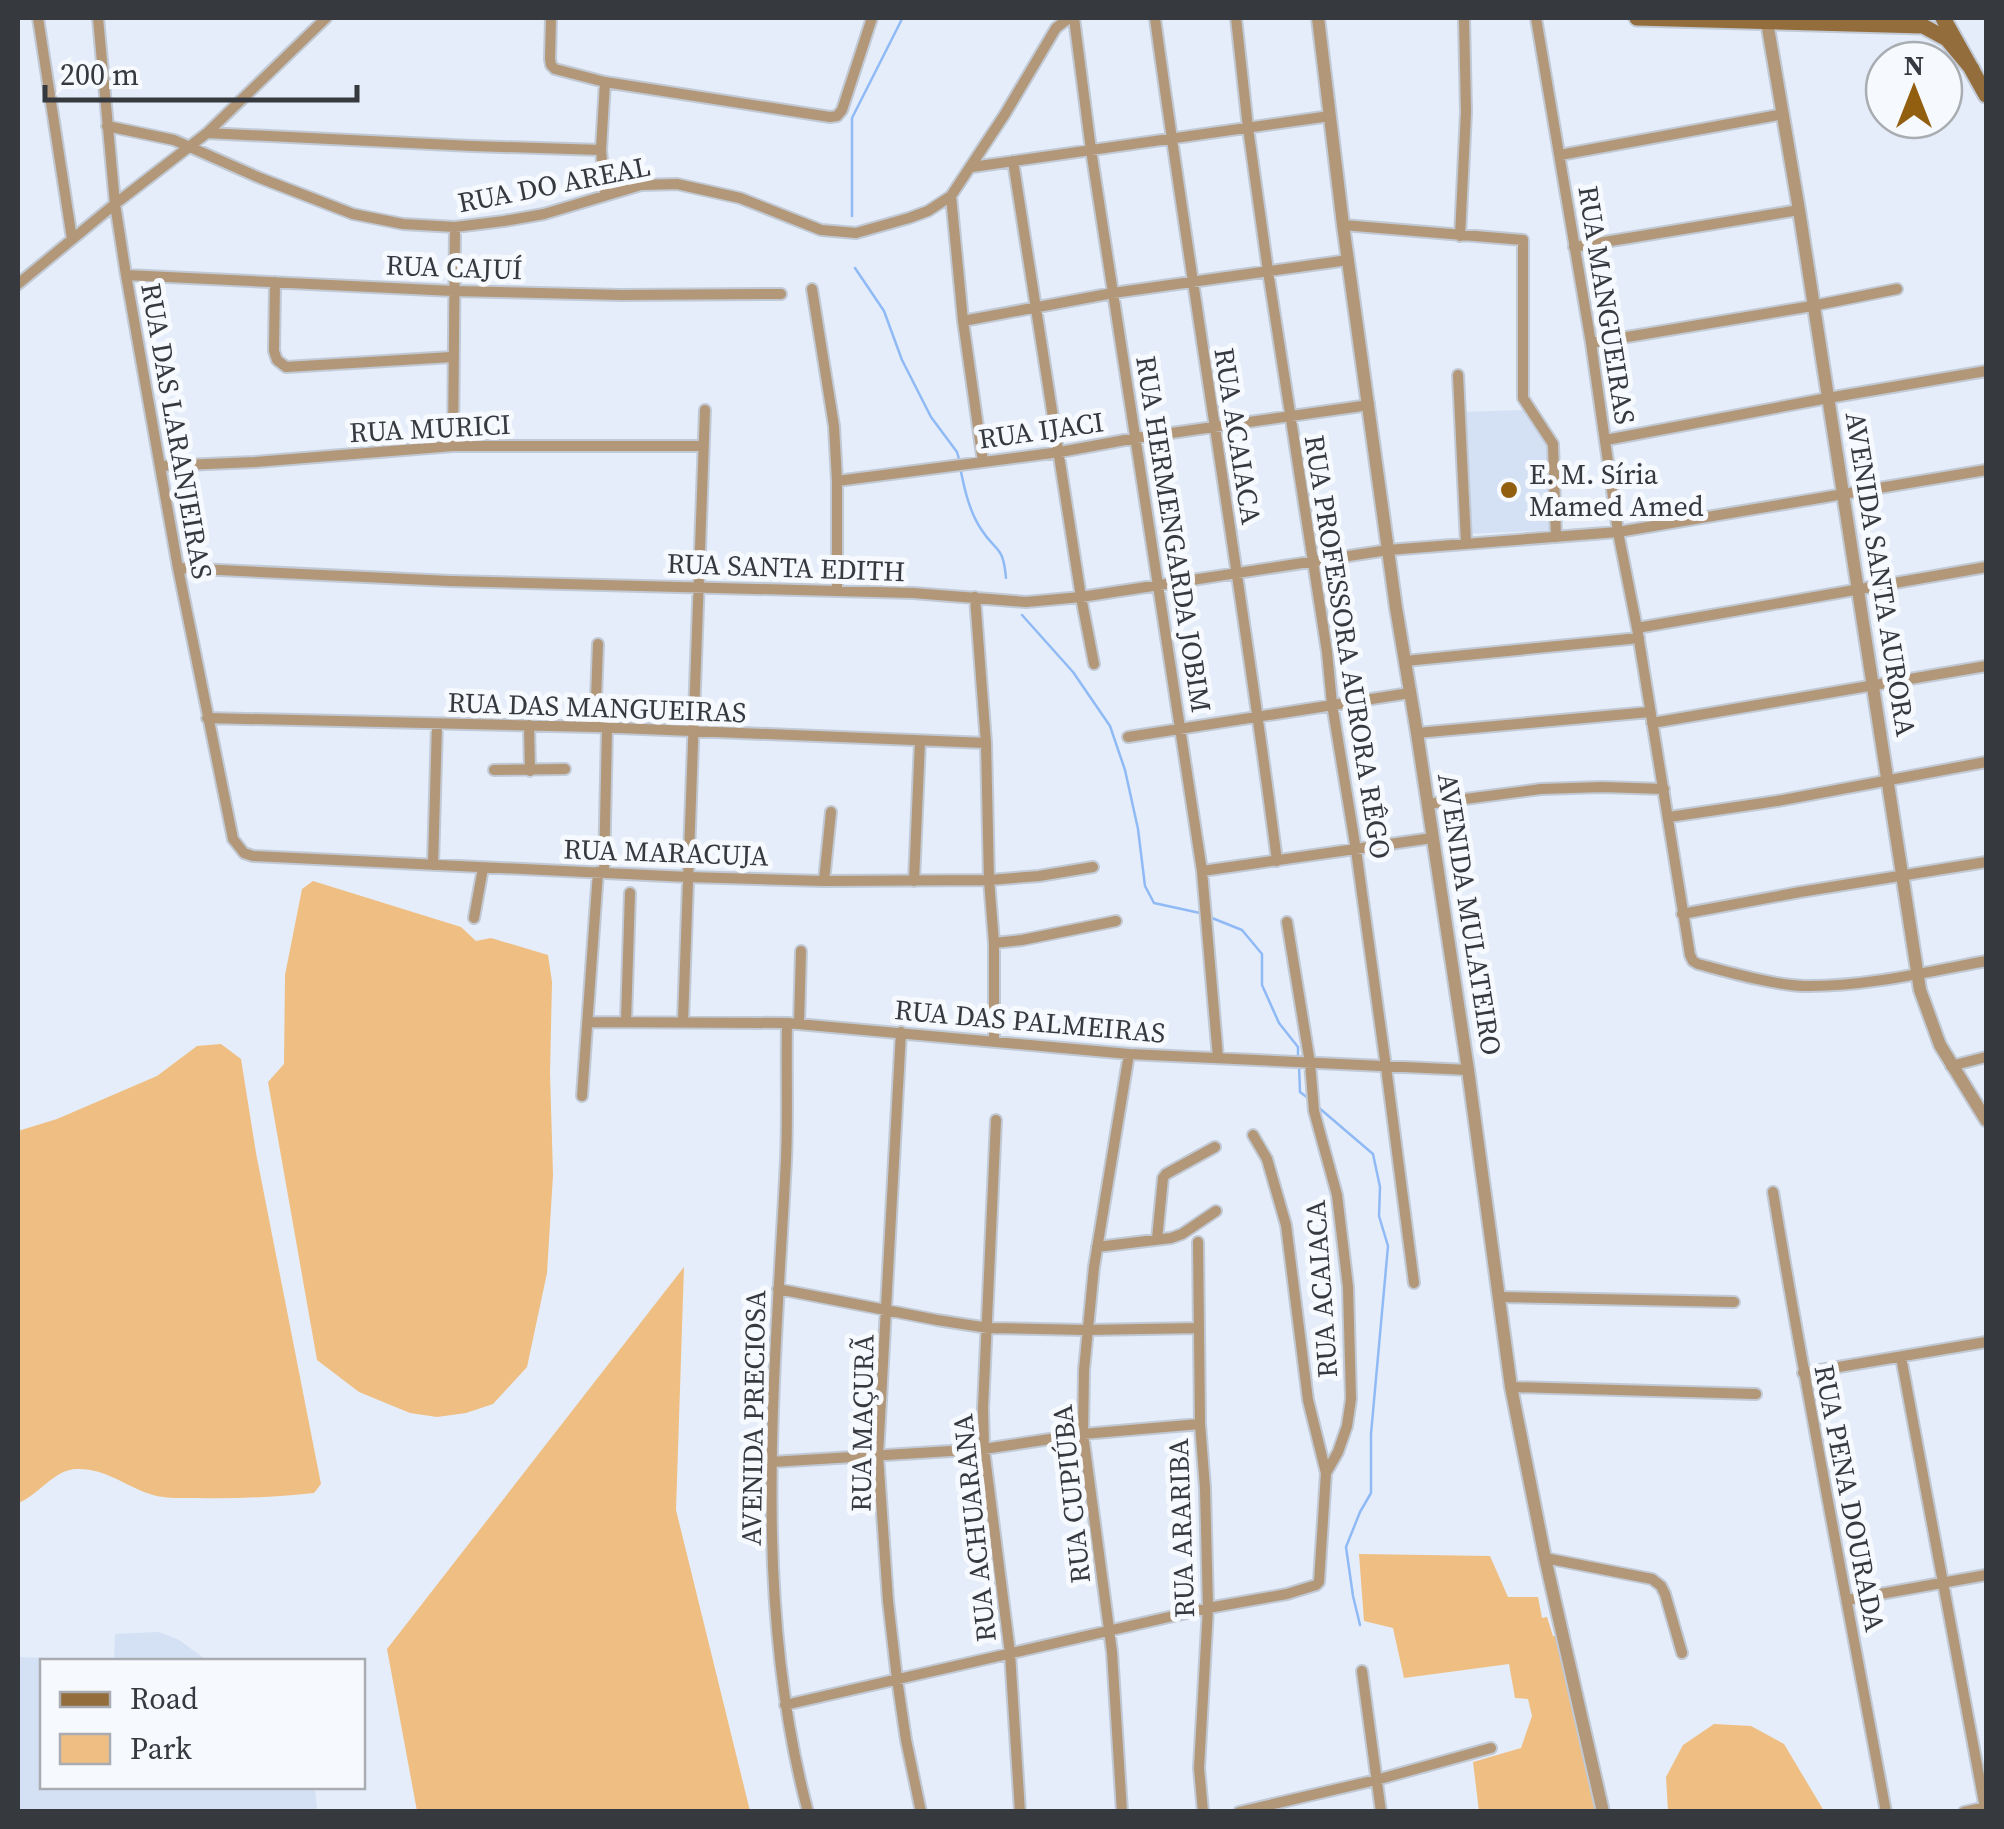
<svg xmlns="http://www.w3.org/2000/svg" width="2004" height="1829" font-family="'Source Serif 4',serif">
  <style>
    .built { fill: #d4e1f4 }
    .green { fill: #efbe83 }
    .lines { fill: none; stroke-linecap: round; stroke-linejoin: round }
    .stream { stroke: #90baf5; stroke-width: 2.5 }
    .minor-casing { stroke: #c1c9d4; stroke-width: 14 }
    .tertiary-casing { stroke: #c1c9d4; stroke-width: 16 }
    .secondary-casing { stroke: #c1c9d4; stroke-width: 19 }
    .minor { stroke: #b29778; stroke-width: 10 }
    .tertiary { stroke: #b29778; stroke-width: 12 }
    .secondary { stroke: #946d3d; stroke-width: 15 }
    .poi-dot { fill: #925f11; stroke: #f6f9fe; stroke-width: 4 }
    .labels { text-anchor: middle; stroke-width: 10; stroke-linejoin: round; paint-order: stroke }
    .street-label { font-size: 28px; fill: #363a3f; stroke: #f6f9fe }
    .poi-label { font-size: 28px; fill: #363a3f; stroke: #f6f9fe; text-anchor: start }
  </style>
  <rect width="100%" height="100%" fill="#e4edf9"/>
  <path class="built" d="M1523,410l28,39 3,81 -86,4 -7,-122z
    M159,1632l20,8 29,21 -166,1v124l273,1 2,24h-299v-154l96,3 1,-26z"/>
  <path class="green" d="M313,881l148,46 15,14 15,-3 57,17 4,27 -2,91 3,102 -6,98 -20,94 -34,37 -27,9 -29,4 -27,-4 -51,-21 -42,-32 -49,-278 16,-18 1,-89 17,-86z
    M221,1044l20,15 15,94 65,331 -7,9c-40,4 -78,6 -117,5 -15,0 -33,1 -47,-4 -25,-8 -45,-26 -73,-25 -23,0 -39,27 -59,34v-372l39,-12 100,-43 40,-30z
    M684,1267l-8,243 74,301h-333l-30,-162z
    M1359,1554l131,2 18,41h30l4,21 5,-1 6,19h6l37,175h-117l-6,-49 48,-14 11,-32 -4,-17 -13,-1 -6,-34 -105,14 -11,-50 -29,-7z
    M1714,1724l37,2 33,18 40,67h-156l-2,-34 17,-32z"/>
  <g class="lines">
    <path class="stream" d="M852,216v-98l50,-99
      M855,268l29,43 18,49 29,57 26,35 2,7
      M960,467c4,20 9,44 21,62 15,24 22,15 25,49
      M1022,615l51,57 37,54 15,44 13,59 7,57 9,17 46,10
      M1212,918l30,12 20,24v31l17,38 19,24v10
      M1299,1065l1,27 8,6
      M1318,1107l55,47 7,33 -1,29 9,30 -17,188v59l-11,19 -14,35 7,49 7,29"/>
    <g class="minor-casing">
      <path id="minor" d="M38,18l34,221
        M98,18l17,186 11,71 52,293 55,271 11,14 9,3 435,21 136,4 165,-1 50,-4 54,-9
        M551,18l-1,41 1,6 4,4 50,13 225,35 7,-1 5,-6 30,-92
        M1074,18l17,132 111,721 16,187
        M1155,18c38,281 86,561 122,843
        M1236,18l12,110 20,143 59,381 5,52 24,146 30,217 28,216
        M1536,18l55,325 27,189 19,96 53,327 3,6 5,3c30,8 75,21 106,22 59,1 124,-14 182,-25
        M605,82l-4,68 4,45
        M107,126l67,14 86,38 93,36 50,10 52,3 49,-6 40,-7 97,-29 36,-1 63,14 81,32 35,3 53,-15 19,-7 23,-15 54,-82 51,-86 13,-10
        M207,133l265,13 129,4
        M1560,155l223,-41
        M1013,161l68,436 13,67
        M972,167l358,-51
        M951,196l12,125 20,141
        M1343,225l180,15v158l30,46 3,93
        M1460,236l6,-124 -2,-94
        M1574,247l225,-37
        M126,275l327,16 168,4 160,-1
        M275,282l-1,69 3,9 9,7 166,-10
        M18,284l97,-80 92,-71 119,-115
        M812,289l22,137 3,55v109
        M963,321l150,-28 235,-33
        M1591,343l221,-37 85,-17
        M1458,375l8,167
        M1606,440l222,-42 158,-27
        M453,446l2,-219
        M160,466l95,-4 198,-16h250
        M837,481l223,-29 76,-14 233,-33
        M178,568l272,13 463,12 113,9 55,-5 307,-47 230,-18 368,-62
        M975,597l11,146 3,137 5,63v98
        M1637,628l349,-61
        M1405,661l234,-23
        M207,718l388,9 391,16
        M1652,723l334,-57
        M529,725l1,46
        M595,727l3,-83
        M1417,733l233,-21
        M1128,737l282,-44
        M494,770l71,-1
        M1427,804l114,-15 61,-2 62,2
        M1669,817l108,-16 209,-39
        M433,865l4,-141
        M1202,871l230,-33
        M604,872l3,-143
        M824,881l7,-69
        M914,881l6,-140
        M1682,914l118,-22 186,-30
        M474,918l9,-50
        M1287,922l23,141 4,48 23,84 11,92 3,112 -4,27 -9,26 -12,21
        M994,943l28,-3 94,-19
        M626,1021l4,-128
        M683,1021l22,-611
        M589,1022l198,1 342,31 339,16
        M787,1023c-1,46 1,92 -1,137 -11,217 -35,439 22,652
        M799,1024l2,-73
        M901,1032l-23,423 10,146 9,78 9,61 15,72
        M1951,1066l35,-9
        M582,1096l16,-224
        M996,1120l-13,288 1,41 26,204 10,159
        M1773,1192c34,207 75,413 113,620
        M1157,1239l6,-61 3,-4 49,-27
        M1198,1242l2,182 5,64 3,120 -9,160 4,44
        M1097,1247l74,-9 11,-4 34,-23
        M778,1289l159,31 51,8 98,2 113,-2
        M1498,1297l236,5
        M1901,1357l84,451
        M1803,1373l183,-31
        M1511,1387l245,7
        M771,1462l213,-13 99,-15 117,-10
        M1545,1558l107,21 9,7 4,8 17,59
        M1847,1600l139,-25
        M1362,1671l19,141
        M785,1705l423,-97 79,-14 29,-9 3,-3 7,-109 -18,-73 -22,-175 -19,-66 -14,-24
        M1122,1812l-10,-160 -29,-218 1,-64 10,-103 35,-213
        M1239,1812l137,-32 115,-32
        M1964,1812l22,-5"/>
    </g>
    <g class="tertiary-casing">
      <path id="tertiary" d="M1318,18l25,207 53,383 21,125 51,337 43,317 34,171 58,254
        M1767,22l32,188 121,780 20,55 46,75"/>
    </g>
    <g class="secondary-casing">
      <path id="secondary" d="M1637,18l286,8 24,13 25,30
        M1943,18l43,77"/>
    </g>
    <use href="#minor" class="minor"/>
    <use href="#tertiary" class="tertiary"/>
    <use href="#secondary" class="secondary"/>
  </g>
  <circle class="poi-dot" cx="1509" cy="490" r="10"/>
  <g class="labels">
    <g class="street-label">
      <text transform="translate(554 184) rotate(-11)" y="10">RUA DO AREAL</text>
      <text transform="translate(454 267) rotate(2)" y="10">RUA CAJUÍ</text>
      <text transform="translate(1607 305) rotate(81)" y="10">RUA MANGUEIRAS</text>
      <text transform="translate(430 428) rotate(-3)" y="10">RUA MURICI</text>
      <text transform="translate(1041 430) rotate(-8)" y="10">RUA IJACI</text>
      <text transform="translate(177 431) rotate(80)" y="10">RUA DAS LARANJEIRAS</text>
      <text transform="translate(1238 436) rotate(81)" y="10">RUA ACAIACA</text>
      <text transform="translate(1174 534) rotate(81)" y="10">RUA HERMENGARDA JOBIM</text>
      <text transform="translate(786 567) rotate(2)" y="10">RUA SANTA EDITH</text>
      <text transform="translate(1881 574) rotate(81)" y="10">AVENIDA SANTA AURORA</text>
      <text transform="translate(1348 647) rotate(81)" y="10">RUA PROFESSORA AURORA RÊGO</text>
      <text transform="translate(597 707) rotate(2)" y="10">RUA DAS MANGUEIRAS</text>
      <text transform="translate(666 852) rotate(2)" y="10">RUA MARACUJA</text>
      <text transform="translate(1470 914) rotate(81)" y="10">AVENIDA MULATEIRO</text>
      <text transform="translate(1030 1021) rotate(5)" y="10">RUA DAS PALMEIRAS</text>
      <text transform="translate(1321 1289) rotate(-94)" y="10">RUA ACAIACA</text>
      <text transform="translate(753 1418) rotate(-89)" y="10">AVENIDA PRECIOSA</text>
      <text transform="translate(862 1423) rotate(-89)" y="10">RUA MAÇURÃ</text>
      <text transform="translate(1071 1494) rotate(-96)" y="10">RUA CUPIÚBA</text>
      <text transform="translate(1850 1498) rotate(79)" y="10">RUA PENA DOURADA</text>
      <text transform="translate(974 1528) rotate(-96)" y="10">RUA ACHUARANA</text>
      <text transform="translate(1181 1528) rotate(-92)" y="10">RUA ARARIBA</text>
    </g>
    <g class="poi-label">
      <text x="1529" y="484">E. M. Síria<tspan x="1529" dy="32">Mamed Amed</tspan></text>
    </g>
  </g>
  <rect width="2004" height="1829" fill="none" stroke="#363a3f" stroke-width="40"/>
  <rect x="40" y="1659" width="325" height="130" fill="#f6f9fe" stroke="#a9adb2" stroke-width="2.5"/>
  <rect x="60" y="1692" width="50" height="15" fill="#946d3d" stroke="#a9adb2" stroke-width="2.5"/>
  <text x="130" y="1709" font-size="30" fill="#363a3f">Road</text>
  <rect x="60" y="1734" width="50" height="30" fill="#efbe83" stroke="#a9adb2" stroke-width="2.5"/>
  <text x="130" y="1759" font-size="30" fill="#363a3f">Park</text>
  <g transform="translate(1914 90)"><circle r="48" fill="#f6f9fe" stroke="#a9adb2" stroke-width="2.5"/>
  <path d="M0-8L18 38L0 25L-18 38Z" fill="#925f11"/>
  <text y="-15" font-size="28" font-weight="bold" text-anchor="middle" fill="#363a3f">N</text>
  </g>
  <path d="M45 85v15h312v-15" fill="none" stroke="#363a3f" stroke-width="5"/>
  <text x="60" y="85" font-size="30" fill="#363a3f" stroke="#f6f9fe" stroke-width="8" paint-order="stroke">200 m</text>
</svg>
